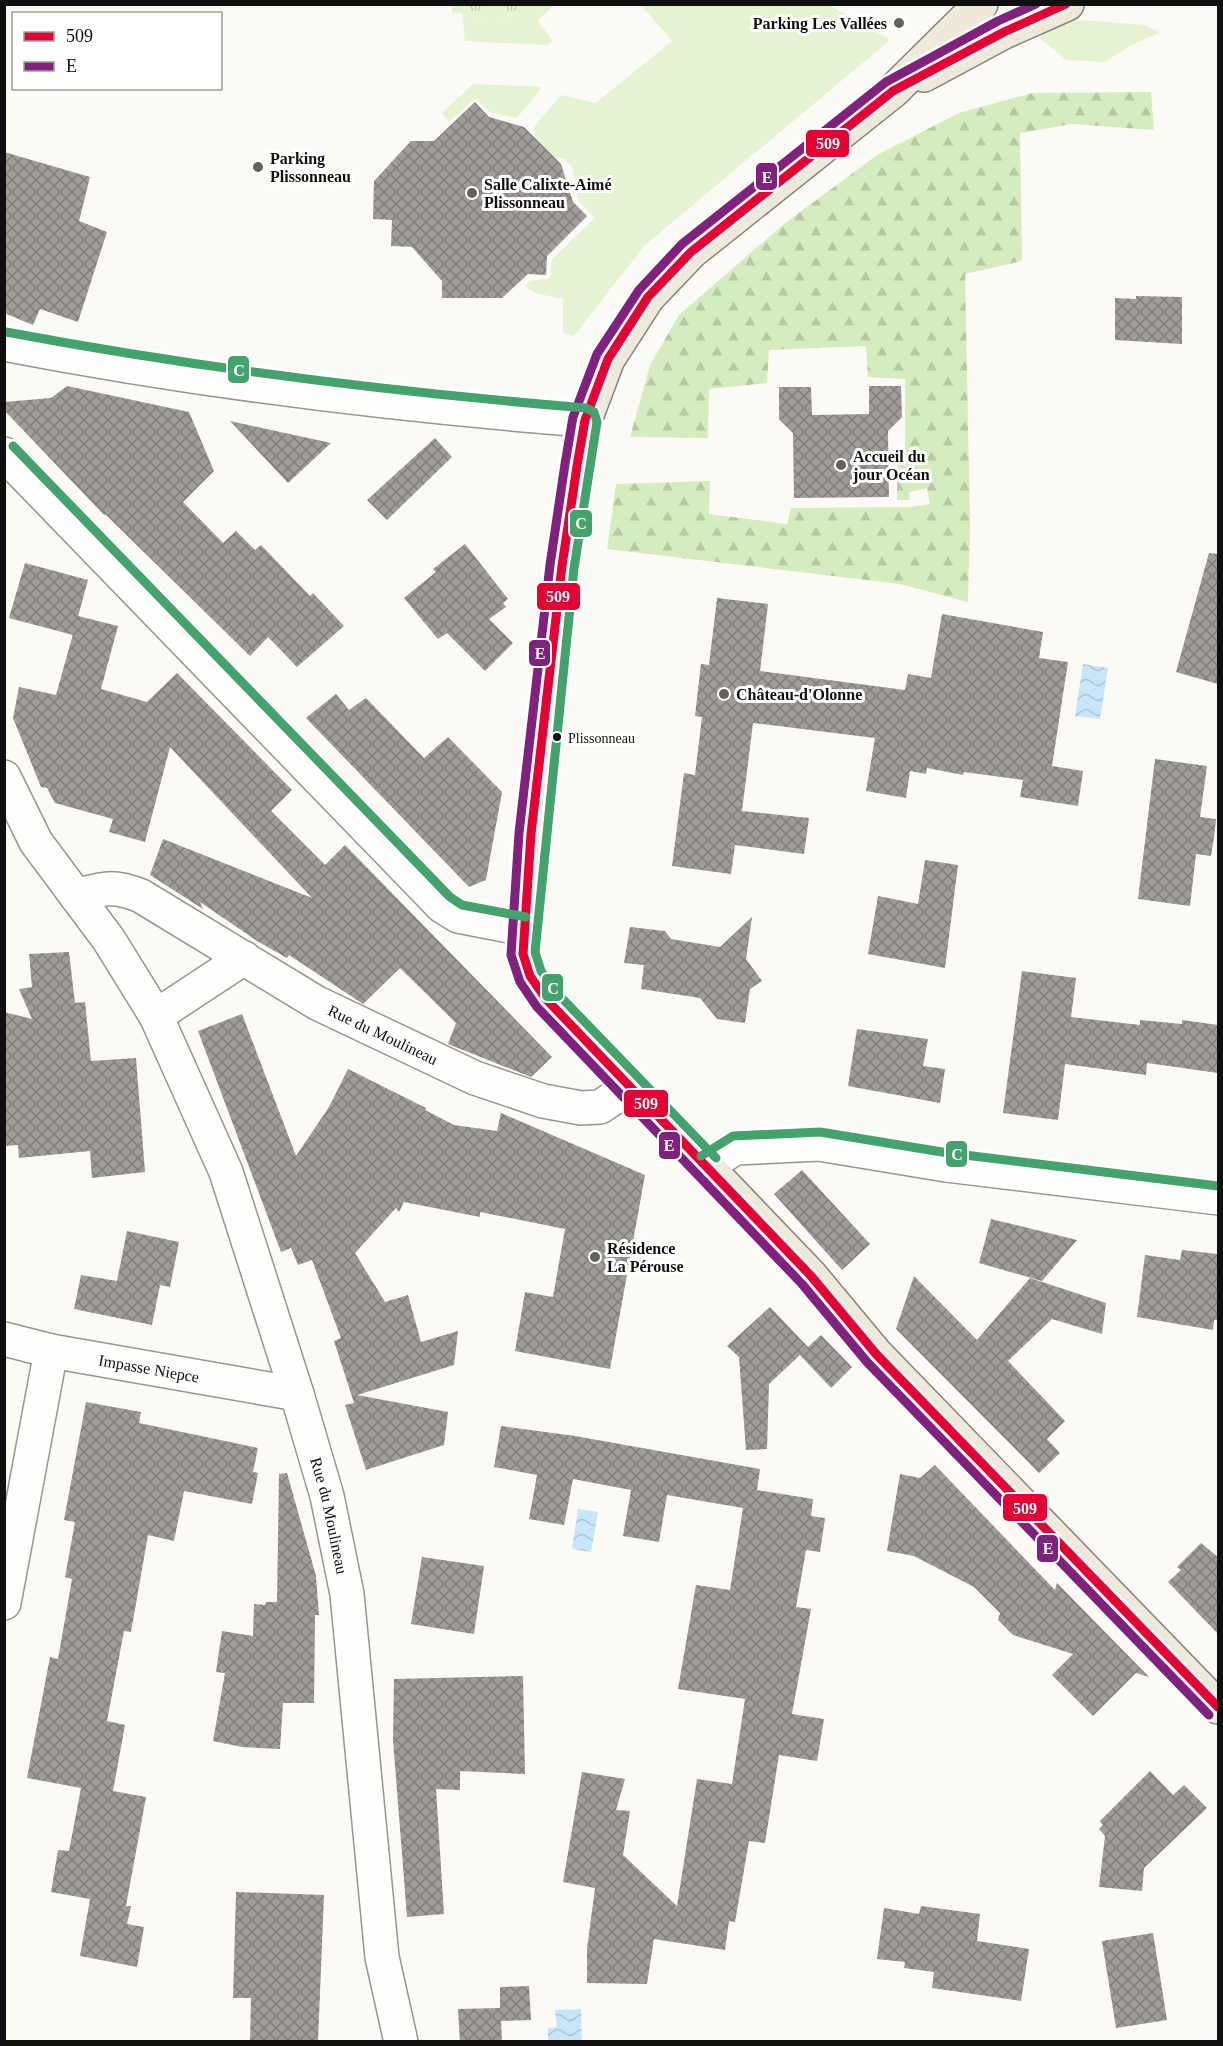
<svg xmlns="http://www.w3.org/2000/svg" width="1223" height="2046" font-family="'Times New Roman',serif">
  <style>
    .grass { fill: #e5f3d2 }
    .forest { fill: url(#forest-firs) }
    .park { fill: url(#park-tufts) }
    .water { fill: url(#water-waves) }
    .building { fill: url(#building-cross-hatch) }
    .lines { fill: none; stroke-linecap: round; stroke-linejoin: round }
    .minor-casing { stroke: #969592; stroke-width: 36 }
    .major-casing { stroke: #83827f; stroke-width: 36 }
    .minor { stroke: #fffefd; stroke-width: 33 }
    .major { stroke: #eee9d9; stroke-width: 33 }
    .bus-1-casing { stroke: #fff; stroke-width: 14 }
    .bus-2-casing { stroke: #fff; stroke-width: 14 }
    .bus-3-casing { stroke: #fff; stroke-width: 14 }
    .bus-1 { stroke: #e40134; stroke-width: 9 }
    .bus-2 { stroke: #80217e; stroke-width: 9 }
    .bus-3 { stroke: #44a36d; stroke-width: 9 }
    .poi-dot { fill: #62615f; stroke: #fff; stroke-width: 2 }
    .bus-dot { fill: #0f0f0f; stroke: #fff; stroke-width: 2 }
    .labels { text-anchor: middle; stroke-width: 6; stroke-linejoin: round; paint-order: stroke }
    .bus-label { font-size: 14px; fill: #0f0f0f; stroke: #fff; text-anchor: start }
    .poi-label { font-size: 16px; font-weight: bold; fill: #0f0f0f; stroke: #fff; text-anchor: start }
    .street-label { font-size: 16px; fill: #0f0f0f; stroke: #fff }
    .line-badge { stroke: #fff; stroke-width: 2 }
    .badge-label { font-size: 16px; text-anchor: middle; font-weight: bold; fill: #fff }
  </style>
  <defs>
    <pattern id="forest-firs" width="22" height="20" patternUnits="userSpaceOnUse" patternTransform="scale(1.5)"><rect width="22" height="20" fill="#d5ecbf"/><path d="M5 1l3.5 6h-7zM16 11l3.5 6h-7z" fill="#b6c9a3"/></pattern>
    <pattern id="park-tufts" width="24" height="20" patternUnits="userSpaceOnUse" patternTransform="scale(1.5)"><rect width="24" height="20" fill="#e5f3d2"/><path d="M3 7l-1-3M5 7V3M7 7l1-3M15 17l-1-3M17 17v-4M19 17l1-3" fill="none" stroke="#c3cfb3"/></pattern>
    <pattern id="water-waves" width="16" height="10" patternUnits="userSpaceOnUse" patternTransform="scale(1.5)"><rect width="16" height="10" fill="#c8e6f9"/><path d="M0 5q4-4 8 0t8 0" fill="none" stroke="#abc4d4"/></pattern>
    <pattern id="building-cross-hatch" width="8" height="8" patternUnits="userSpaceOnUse" patternTransform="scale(1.5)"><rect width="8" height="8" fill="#a09d99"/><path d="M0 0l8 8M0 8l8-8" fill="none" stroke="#817e7b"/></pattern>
  </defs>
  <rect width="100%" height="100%" fill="#fcfaf4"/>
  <path class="grass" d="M543,5h12l-18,16 16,19 -6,5 -82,-4 -3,-27 60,11z
    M641,5h188l61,35 -246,206 -70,90 -11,-4v-33l-28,-6 -10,-7 5,-5 20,-3 2,-19 43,-41 -17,-18 -5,-31 -9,-11 -14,-1 -14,-14 -2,-16 27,-32 35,8 76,-62z
    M1080,20l66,5 13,8 -28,12 -26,17 -39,-2 -32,-27z
    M473,84l69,3 -25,31 -26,-5 -16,-15 -26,24 -7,-9z"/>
  <path class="forest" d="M1151,92l3,38 -82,-6 -52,9 2,128 -57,13 5,250 -2,78 -68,-18 -293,-35 9,-65 94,-3 -1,33 78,10 4,-16 120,-1 19,-3 -3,-16 -18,4 1,8h-13v-38l8,-5v-78l-37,-2 -2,-31 -97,4 -2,33 -58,6 -1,49 -78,-1 20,-72 29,-50 105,-91 93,-69 82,-42 73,-20z"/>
  <path class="park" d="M452,5v-1l91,1 -21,20 -70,-13z"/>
  <path class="water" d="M1083,664l25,4 -8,51 -25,-3z
    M578,1509l20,3 -7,40 -19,-3z
    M581,2009l1,32h-34v-13l9,-1 -2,-17z"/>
  <path class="building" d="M475,102l14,15 35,10 37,37 12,38 14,14 -40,40 -1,19 -18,-1 -26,24h-60v-17l-30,-34 -21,-1 1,-26 -19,-1 1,-38 37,-40h23z
    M4,152l86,25 -11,44 28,11 -29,90 -38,-13 -7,16 -29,-12z
    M1136,296l46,1v47l-67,-4v-42l21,1z
    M67,386l122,26 25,59 -31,31 40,41 13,-12 19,19 6,-5 49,51 3,-3 31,33 -47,41 -29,-30 -18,19 -145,-142v2l-101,-106v-8l47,-4z
    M869,386h32l1,31 -14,14 1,66 -95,1 -1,-65 -14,-14v-32h32l1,28 57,-1z
    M230,421l101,22 -43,40z
    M435,438l17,19 -65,63 -20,-20z
    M465,544l43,55 -5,4 3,4 -17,12 24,24 -28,28 -38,-38 -9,6 -34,-41 32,-26 -3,-3z
    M1209,553l9,1v130l-42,-12z
    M25,563l63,17 -15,55 -64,-17z
    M717,598l51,6 -8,67 145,19 3,-16 23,4 11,-64 101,18 -4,26 29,4 -16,104 31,5 -5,35 -58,-9 3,-17 -59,-8 -1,3 -36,-7 -1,6 -16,-3 -4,27 -40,-7 9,-53 -122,-15 -11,88 67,7 -5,36 -69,-9 -4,29 -59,-8 12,-93 11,2 7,-58 -7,-1 6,-52 8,1z
    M78,616l40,10 -17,63 46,13 30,-29 115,117 -21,21 54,54 20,-20 207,212 -21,20 -83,-33 8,-21 -56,-55 -37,36 -74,-49 -2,3 -30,-17 -57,-39 3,7 -53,-34 13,-36 149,59 -142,-151 -25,95 -36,-10 4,-13 -58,-16 -8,-15 -6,-1 -28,-69 6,-31 37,8z
    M336,694l13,16 17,-12 58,60 24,-21 54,55 -16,88 -17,7 -163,-169z
    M1155,759l52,7 -7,51 16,2 -2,19 -3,18 -15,-2 -6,52 -52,-7z
    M925,860l33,5 -13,103 -77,-14 10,-58 40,8z
    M752,917l-6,42 16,22 -12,8 -5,34 -28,-4 -17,-21 -59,-9 3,-24 -20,-2 6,-36 35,4 6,8 49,8z
    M69,952l6,51 10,-1 6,59 45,-3 9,114 -53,6 -2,-27 -71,7 -1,-13 -14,1v-134l28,7 -13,-30 13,-2 -3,-33z
    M1022,971l54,7 -5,39 69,8v-5l42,4v-4l36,5v48l-71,-10 -1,12 -81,-11 -7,56 -55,-7z
    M242,1014l54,142 33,-49 19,-38 78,39 -1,2 29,15 43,6 4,-18 144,62 -35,194 -95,-18 10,-59 28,5 12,-68 -85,-17v5l-76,-15 -5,10 -3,-4 -41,45 30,49 23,-7 13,47 37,-11 -4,34 -97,30 91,17 -4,33 -78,25 -21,-65 9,-2 -20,-62 7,-3 -29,-78 -14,5 -7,-17 -10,4 -83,-221z
    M857,1029l71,10 -5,27 22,3 -5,34 -92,-17z
    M802,1170l68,74 -28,26 -68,-76z
    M991,1219l86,21 -35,41 -63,-18z
    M127,1231l52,11 -9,45 -10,-2 -8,40 -78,-16 7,-34 36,6z
    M1182,1250l36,4v66h-4l-1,10 -76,-13 8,-62 35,5z
    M914,1276l63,64 53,-62 76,25 -4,31 -50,-15 -44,42 57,60 -18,18 13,14 -21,20 -143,-144z
    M770,1307l38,40 13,-12 31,32 -21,21 -31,-33 -31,29 -2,65 -21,1 -7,-93 -12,-11z
    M86,1402l55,10 -2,11 119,25 -5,24 5,1 -6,31 -68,-13 -10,50 -26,-6 -17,97 -7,-1 -17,90 18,4 -12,66 33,6 -20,109h5l-4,18 17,3 -7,40 -57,-11 10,-57 -39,-7 7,-42 11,1 12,-63 -54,-10 23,-121 8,2 14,-80 -7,-2 10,-55 -11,-2z
    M501,1426l74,10 185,33 -3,21 56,9 -2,17 14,2 -5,34 -14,-2 -10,57 15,2 -19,105 32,5 -7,42 -38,-6 -14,88 -16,-2 -14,81 -6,-1 -4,29 -71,-11 -7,45 -60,-1v-34l8,-61 -32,-6 19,-110 43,7 -9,31 14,1 -7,44 54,51 20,-127 35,5 13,-85 -67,-10 18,-104 34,5 13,-82 -76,-13 -8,47 -36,-6 8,-46 -58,-11 -9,46 -35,-6 8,-44 -43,-8z
    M935,1465l120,125 2,-7 92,94 -13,-4 -43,43 -41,-41 21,-21 -60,-19 -15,-15 2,-7 -26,-26 -60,-31 -27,-5 13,-77 20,4z
    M287,1473l29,103 3,39h-4l-1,88h-31l-3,46 -38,-2 -29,-6 12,-68 -9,-1 6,-41 31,5 1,-32 11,1 1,-3h11l2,-128z
    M1201,1543l17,14v77l-50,-52 13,-12 -4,-3z
    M422,1557l62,9 -10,68 -63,-10z
    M523,1676l2,98 -65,-3v19l-24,-1 8,125 -37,3 -14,-177 1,-61z
    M1150,1771l23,24 11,-10 23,23 -63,60 -2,23 -43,-4 6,-51 -6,-7 4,-4 -3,-4z
    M236,1892l88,3 -6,147h-68l1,-44h-18z
    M921,1906l59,8 -3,27 52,8 -8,52 -89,-13 2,-16 -30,-4 1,-6 -28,-3 7,-51 35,6z
    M1153,1933l14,87 -51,8 -14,-87z
    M529,1986l2,34 -30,1 1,21h-42l-2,-33 42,-1v-21z"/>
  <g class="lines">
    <g class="minor-casing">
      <g id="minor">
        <path d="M4,344c192,37 387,61 581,76"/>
        <path d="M4,454l438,452 16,10 66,13"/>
        <path id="s1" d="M4,777l32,65 73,98 47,76 70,156 71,222 30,102 20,98 35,363 19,85"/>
        <path id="s2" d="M76,896c27,-8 38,-11 65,0l176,107 158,75 68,23 38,7 19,-1 30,-20"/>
        <path d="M156,1016l88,-58"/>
        <path d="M707,1166l28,-18 84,-4 127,21 272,33"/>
        <path id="s3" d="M4,1339l47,12 246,43"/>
        <path d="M4,1603l47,-252"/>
      </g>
    </g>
    <g class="major-casing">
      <path id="major" d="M981,4l-88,87 -202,161 -43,45 -40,62 -23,61 -8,46 -15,100 -31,268 -8,120 7,22 16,23 265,277 65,78 342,353
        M924,75l80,-43 63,-28"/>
    </g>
    <use href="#minor" class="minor"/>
    <use href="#major" class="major"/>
    <g class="bus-1-casing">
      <path id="bus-1" d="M1066,4l-62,28 -111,59 -202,161 -43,45 -40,62 -23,61 -8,46 -15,100 -31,268 -8,120 7,22 16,23 265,277 65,78 342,353"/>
    </g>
    <g class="bus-2-casing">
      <path id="bus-2" d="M1036,4l-38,17 -112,61 -204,162 -43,46 -42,64 -24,63 -8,47 -15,101 -31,268 -8,122 9,27 17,25 265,277 65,78 342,353"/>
    </g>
    <g class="bus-3-casing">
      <path id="bus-3" d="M6,332c192,36 385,60 580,76l8,4 3,10 -23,146 -39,384 6,19 14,20 161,167
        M13,446l437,451 12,8 64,12
        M701,1156l32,-20 87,-4 128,21 270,33"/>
    </g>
    <use href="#bus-1" class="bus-1"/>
    <use href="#bus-2" class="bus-2"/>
    <use href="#bus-3" class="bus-3"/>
  </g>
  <g class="poi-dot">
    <circle cx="899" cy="23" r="6"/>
    <circle cx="258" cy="167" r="6"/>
    <circle cx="472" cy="193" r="6"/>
    <circle cx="841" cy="465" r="6"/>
    <circle cx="724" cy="694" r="6"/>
    <circle cx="595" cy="1257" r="6"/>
  </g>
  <circle class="bus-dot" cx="557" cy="737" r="5"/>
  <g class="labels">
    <g class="bus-label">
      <text x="568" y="743">Plissonneau</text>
    </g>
    <g class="poi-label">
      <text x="887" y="29" text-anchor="end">Parking Les Vallées</text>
      <text x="270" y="164">Parking<tspan x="270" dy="18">Plissonneau</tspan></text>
      <text x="484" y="190">Salle Calixte-Aimé<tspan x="484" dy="18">Plissonneau</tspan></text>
      <text x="853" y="462">Accueil du<tspan x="853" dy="18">jour Océan</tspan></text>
      <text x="736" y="700">Château-d'Olonne</text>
      <text x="607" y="1254">Résidence<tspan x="607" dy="18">La Pérouse</tspan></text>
    </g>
    <g class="street-label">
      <text dy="6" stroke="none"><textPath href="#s2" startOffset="346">Rue du Moulineau</textPath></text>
      <text dy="6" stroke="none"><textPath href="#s3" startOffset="148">Impasse Niepce</textPath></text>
      <text dy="6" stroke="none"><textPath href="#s1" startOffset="814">Rue du Moulineau</textPath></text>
    </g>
  </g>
  <g class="line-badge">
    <rect x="805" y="129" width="45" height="29" rx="6" fill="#e40134"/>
    <rect x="755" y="162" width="23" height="29" rx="6" fill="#80217e"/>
    <rect x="227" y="355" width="23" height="29" rx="6" fill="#44a36d"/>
    <rect x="569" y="509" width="24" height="29" rx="6" fill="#44a36d"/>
    <rect x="536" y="582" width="45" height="29" rx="6" fill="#e40134"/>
    <rect x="528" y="639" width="23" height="28" rx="6" fill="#80217e"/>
    <rect x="541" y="973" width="23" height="29" rx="6" fill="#44a36d"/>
    <rect x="623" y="1089" width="46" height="29" rx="6" fill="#e40134"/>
    <rect x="658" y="1131" width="23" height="29" rx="6" fill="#80217e"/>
    <rect x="945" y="1140" width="23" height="28" rx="6" fill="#44a36d"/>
    <rect x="1002" y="1493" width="46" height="29" rx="6" fill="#e40134"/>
    <rect x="1036" y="1534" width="23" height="29" rx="6" fill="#80217e"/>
  </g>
  <g class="badge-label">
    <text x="828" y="149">509</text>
    <text x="767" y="183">E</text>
    <text x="239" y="376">C</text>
    <text x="581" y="529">C</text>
    <text x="558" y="602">509</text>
    <text x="540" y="659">E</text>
    <text x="553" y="994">C</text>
    <text x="646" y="1109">509</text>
    <text x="669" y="1151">E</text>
    <text x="957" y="1160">C</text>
    <text x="1025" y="1514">509</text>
    <text x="1048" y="1554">E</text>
  </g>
  <rect width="1223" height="2046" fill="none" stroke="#0f0f0f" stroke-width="12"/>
  <rect x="12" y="12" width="210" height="78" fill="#ffffff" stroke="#9f9f9f" stroke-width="1.5"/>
  <rect x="24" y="32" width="30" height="9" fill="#e40134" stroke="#9f9f9f" stroke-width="1.5"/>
  <text x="66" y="42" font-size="18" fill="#0f0f0f">509</text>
  <rect x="24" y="62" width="30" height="9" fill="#80217e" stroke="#9f9f9f" stroke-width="1.5"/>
  <text x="66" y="72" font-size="18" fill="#0f0f0f">E</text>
</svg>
